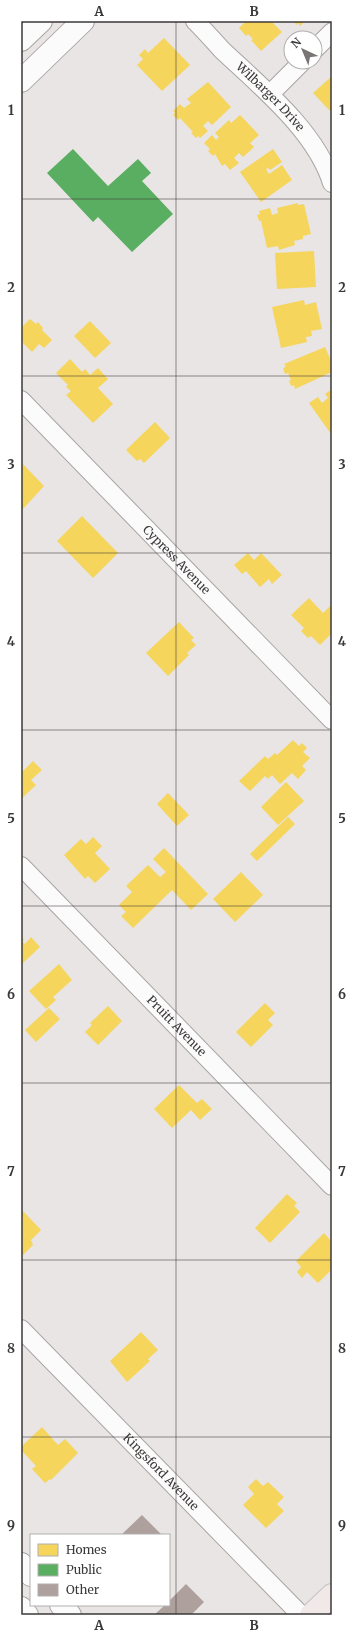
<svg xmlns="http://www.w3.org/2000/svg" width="353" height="1636" font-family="Merriweather,serif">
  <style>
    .homes { fill: #f6d55c }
    .public { fill: #5aae61 }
    .building { fill: #aea19d }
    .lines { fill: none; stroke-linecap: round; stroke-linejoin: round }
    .street-casing { stroke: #a8a5a4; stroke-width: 20 }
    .secondary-casing { stroke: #a8a5a4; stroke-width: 24 }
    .primary-casing { stroke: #c5c3c2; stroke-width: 24 }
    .street { stroke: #fcfbfb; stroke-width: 18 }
    .secondary { stroke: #fcfbfb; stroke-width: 22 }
    .primary { stroke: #f0e9e7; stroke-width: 22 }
    .grid { fill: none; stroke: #3b3938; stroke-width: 1; stroke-opacity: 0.55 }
    .labels { text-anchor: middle; stroke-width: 4; stroke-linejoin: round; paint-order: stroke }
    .street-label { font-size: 12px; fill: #3b3938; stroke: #fff }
    .neatline { fill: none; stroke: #3b3938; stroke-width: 1.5 }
    .grid-label { font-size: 13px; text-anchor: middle; font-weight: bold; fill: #3b3938 }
  </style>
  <rect width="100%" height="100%" fill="#e8e5e4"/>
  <path class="homes" d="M246,21h25l11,11 -21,19 -10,-11 2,-1 -5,-5 -2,2 -7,-8z
    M293,21h12l-5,5 -2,-3 -1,2z
    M164,38l26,27 -28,26 -25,-26 6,-6 -4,-4 6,-6 3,4z
    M332,76v37l-19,-20z
    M208,82l23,25 -19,18 -4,-4 -5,5 5,5 -8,7 -2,-2 -2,2 -5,-5 2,-1 -13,-14 -2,2 -5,-5 2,-2 -2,-2 7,-7 4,4 7,-5 -4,-4z
    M240,115l19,20 -9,8 4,4 -11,10 -4,-4 -5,5 5,5 -9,7 -5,-6 -3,2 -7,-12 -2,2 -5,-5 2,-2 -6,-6 8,-8 4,5 3,-3 -4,-4 14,-13 2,3z
    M273,149l9,13 -12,8 -2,-2 -2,1 3,5 13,-9 10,15 -31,22 -21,-30z
    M298,203v2l6,-1 7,30 -8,2v3l-9,2 1,4 -16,5 -1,-4 -11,2 -6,-27h-2l-2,-6 3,-1 -1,-3 11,-3 2,7 6,-2 -1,-5z
    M314,251l2,36 -39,2 -2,-36z
    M304,300l1,5 11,-3 6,27 -11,2 1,5 -6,1 1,5 -26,6 -9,-41z
    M30,319l6,5 2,-2 5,6 -1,2 10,10 -8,8 -5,-4 -7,8 -11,-11v-16l1,2z
    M90,321l21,22 -16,15 -21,-22z
    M325,347l7,16v9l-37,17 -1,-4 -3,1 -2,-5 2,-1 -3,-7 -3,1 -2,-6 3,-1 -2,-3z
    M70,359l12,13 3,-3 5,6 8,-7 10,11 -10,9 15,16 -20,19 -27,-28 5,-4 -5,-4 2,-2 -12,-12z
    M332,389v45h-1l-22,-31 9,-6 4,6 6,-5 -3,-4z
    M155,422l15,16 -26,25 -4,-4 -3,2 -11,-11z
    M21,462l23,24 -22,24 -1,-1z
    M82,516l36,37 -25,25 -36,-37z
    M248,553l6,7 7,-7 21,22 -10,9 -3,-5 -9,8 -14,-16 -4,3 -8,-9z
    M309,598l14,15 9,-9v29l-12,12 -9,-9 -3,2 -7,-7 3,-3 -13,-13z
    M179,622l15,16 -3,2 5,5 -9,8 2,2 -21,21 -22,-23z
    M293,740l6,6 3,-3 5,5 -4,4 7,6 -8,8 4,4 -8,9 -6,-6 -12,11 -8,-9 -4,4 -3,-3 -15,15 -11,-10 26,-25 3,3 7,-6 2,2z
    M33,761l9,9 -11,10 5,5 -15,14v-26z
    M286,782l18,19 -26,24 -17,-18z
    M168,793l21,22 -12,11 -20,-22z
    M288,817l7,7 -38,37 -7,-7z
    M93,837l9,9 -7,7 15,16 -15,14 -7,-7 -3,3 -21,-24 17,-16 5,5z
    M164,848l44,46 -17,16 -19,-20 -39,38 -12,-12 5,-4 -7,-7 13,-13 -6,-6 22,-21 12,12 6,-5 -13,-13z
    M241,872l22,23 -28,27 -22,-23z
    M21,936l3,4 -2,1 3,3 6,-7 9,10 -19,18z
    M59,964l13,16 -19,17 3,3 -10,9 -17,-18z
    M265,1003l10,10 -7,7 5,5 -22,22 -15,-15z
    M108,1006l14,15 -24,24 -13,-13 7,-7 -2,-2z
    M49,1008l11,11 -24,23 -11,-12z
    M179,1085l18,18 5,-4 10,10 -12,11 -9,-10 -19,18 -18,-19z
    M287,1194l10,9 -3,3 6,6 -30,31 -15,-15z
    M21,1209l20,21 -10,10 2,5 -10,10 -2,-2z
    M324,1233l8,9v27l-14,14 -11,-11 -5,6 -5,-6 4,-5 -5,-6z
    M141,1332l17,18 -10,9 2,2 -23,21 -17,-21z
    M42,1427l16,18 7,-6 13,14 -27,27 -1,-1 -5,4 -13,-14 4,-3 -15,-16v-3z
    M256,1479l7,7 5,-4 16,15 -7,7 7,7 -18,17 -23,-23 11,-11 -6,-7z"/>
  <path class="public" d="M73,149l35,37 30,-27 13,14 -9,8 31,33 -41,38 -34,-35 -5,5 -46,-49z"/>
  <path class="building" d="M142,1515l20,20h-41z
    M186,1584l18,18 -13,13h-37l11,-10h4v-4z"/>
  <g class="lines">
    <g class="street-casing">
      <g id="street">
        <path id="s1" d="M195,21c9,9 18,19 27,29 38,36 94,81 110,133"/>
        <path d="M315,49l17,-17"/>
        <path d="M270,94l32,-32"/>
        <path id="s2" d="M21,400l311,320"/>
        <path id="s3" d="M21,866l311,320"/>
        <path id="s4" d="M21,1329l280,286"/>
      </g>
    </g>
    <g class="secondary-casing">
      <path id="secondary" d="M21,40l20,-19
        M21,81l62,-60
        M21,1564l10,11
        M61,1605l9,10
        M21,1608l6,7"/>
    </g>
    <g class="primary-casing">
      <path id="primary" d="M311,1615l21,-20"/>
    </g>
    <use href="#street" class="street"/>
    <use href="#secondary" class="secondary"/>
    <use href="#primary" class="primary"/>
  </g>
  <path class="grid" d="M176,21v1594M21,199h311M21,376h311M21,553h311M21,730h311M21,906h311M21,1083h311M21,1260h311M21,1437h311"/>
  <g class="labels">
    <g class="street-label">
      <text dy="4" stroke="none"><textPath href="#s1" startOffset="107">Wilbarger Drive</textPath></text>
      <text dy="4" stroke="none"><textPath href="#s2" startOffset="223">Cypress Avenue</textPath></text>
      <text dy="4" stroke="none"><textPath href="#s3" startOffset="223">Pruitt Avenue</textPath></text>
      <text dy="4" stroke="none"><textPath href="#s4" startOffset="200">Kingsford Avenue</textPath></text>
    </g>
  </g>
  <rect width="353" height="1636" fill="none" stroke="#ffffff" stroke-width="44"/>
  <rect x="30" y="1534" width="140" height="72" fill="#ffffff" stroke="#b1b0af"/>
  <rect x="38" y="1544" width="20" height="12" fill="#f6d55c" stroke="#b1b0af"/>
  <text x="66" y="1554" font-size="12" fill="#3b3938">Homes</text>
  <rect x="38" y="1564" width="20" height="12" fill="#5aae61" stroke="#b1b0af"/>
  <text x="66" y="1574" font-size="12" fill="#3b3938">Public</text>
  <rect x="38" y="1584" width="20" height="12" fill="#aea19d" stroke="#b1b0af"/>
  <text x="66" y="1594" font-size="12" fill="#3b3938">Other</text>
  <g transform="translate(303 50) rotate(316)"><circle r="19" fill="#ffffff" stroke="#b1b0af"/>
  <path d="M0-3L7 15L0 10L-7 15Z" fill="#787574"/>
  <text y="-6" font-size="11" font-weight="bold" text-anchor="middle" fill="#3b3938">N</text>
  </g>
  <rect x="22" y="22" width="309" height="1592" class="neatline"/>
  <g class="grid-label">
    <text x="99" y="16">A</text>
    <text x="254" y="16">B</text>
    <text x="11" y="115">1</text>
    <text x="342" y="115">1</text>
    <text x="11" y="292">2</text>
    <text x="342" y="292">2</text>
    <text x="11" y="469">3</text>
    <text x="342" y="469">3</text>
    <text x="11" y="646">4</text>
    <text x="342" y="646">4</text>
    <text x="11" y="823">5</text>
    <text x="342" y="823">5</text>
    <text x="11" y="999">6</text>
    <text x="342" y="999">6</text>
    <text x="11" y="1176">7</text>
    <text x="342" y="1176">7</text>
    <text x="11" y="1353">8</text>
    <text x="342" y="1353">8</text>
    <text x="11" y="1530">9</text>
    <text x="342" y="1530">9</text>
    <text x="99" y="1630">A</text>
    <text x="254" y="1630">B</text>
  </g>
</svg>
